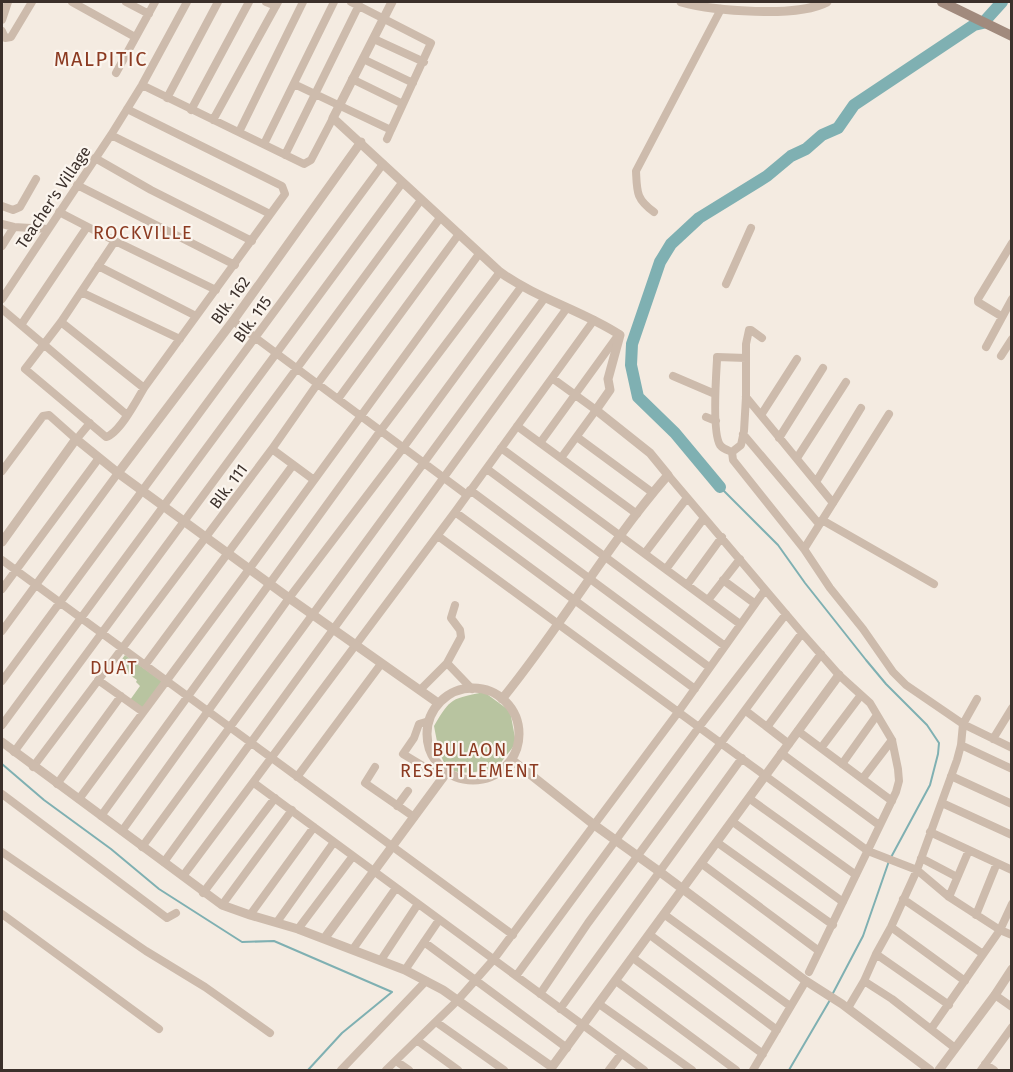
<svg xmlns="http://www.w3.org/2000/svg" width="1013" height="1072" font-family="'Fira Sans',sans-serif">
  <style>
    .park { fill: #b8c4a0 }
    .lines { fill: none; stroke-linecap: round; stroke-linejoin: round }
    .stream { stroke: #7fb0b2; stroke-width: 2 }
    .river { stroke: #7fb0b2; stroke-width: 12 }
    .minor { stroke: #cdbbac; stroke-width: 8 }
    .tertiary { stroke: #cdbbac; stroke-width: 9 }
    .secondary { stroke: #a18a7d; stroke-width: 10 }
    .labels { text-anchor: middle; stroke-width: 4.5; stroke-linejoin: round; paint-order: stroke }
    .street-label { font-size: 16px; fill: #3b302b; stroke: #fbf5ee }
    .neighbourhood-label { font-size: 18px; letter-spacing: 1.5px; fill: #8c3b22; stroke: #fbf5ee }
    .quarter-label { font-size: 20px; letter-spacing: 1.5px; fill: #8c3b22; stroke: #fbf5ee }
  </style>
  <rect width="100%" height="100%" fill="#f4ebe1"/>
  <path class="park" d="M125,655l38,27 -20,27 -13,-9 10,-14 -4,-4 1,-2 -20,-14z
    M484,692l26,19 6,32 -20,26c-49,8 -53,6 -62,-43 17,-29 18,-27 50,-34z"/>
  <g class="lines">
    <path class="stream" d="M720,487l58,58 27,38 61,77 20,24 41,41 12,18 -1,11 -8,31 -41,76 -26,75 -31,59
      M2,764l42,36 67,49 48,40 83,53 32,-1 118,51 -50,41 -34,37
      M789,1070l41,-70"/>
    <path class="river" d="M720,487l-45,-54 -37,-36 -7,-32 1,-21 28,-82 11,-18 28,-26 68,-42 24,-20 15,-7 16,-14 16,-7 16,-23 120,-80 9,-2 19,-21"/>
    <path class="minor" d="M72,2l63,35
      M126,2l23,12
      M266,2l10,4
      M2,20l6,-18
      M2,31l3,7 6,-1 21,-35
      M374,39l50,23
      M363,59l50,24
      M116,73l39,-71
      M352,79l51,25
      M294,84l97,46 40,-87 -80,-41
      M142,85l162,79 7,-4 22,-42
      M167,98l51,-96
      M191,110l58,-108
      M213,120l65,-118
      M239,132l64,-130
      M111,135l159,79
      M387,139l4,-9
      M264,144l70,-142
      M285,155l74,-150
      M95,158l56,32 101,51
      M77,185l158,80
      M2,206l11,4 7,-3 16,-28
      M59,212l56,29 101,49
      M654,212c-18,-13 -17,-20 -18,-41l85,-162
      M2,224l12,3 34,2
      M115,241l-54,81 -36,47 81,68c13,-3 31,-37 38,-49l141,-194 -3,-8 -155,-77
      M2,246l12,-19
      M98,266l98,50
      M726,284l25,-56
      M81,292l99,47
      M2,299l109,-164 31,-50 45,-83
      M2,309l125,106
      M1001,316l-23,-14v-3l34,-56
      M233,321l234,174
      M61,322l83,66
      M21,325l66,-98
      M762,338l-11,-8h-2l-3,14v53l-2,34 -3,14 -9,7 1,8 71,89 26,39 33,41 30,43 13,13 57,39 49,24
      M986,347l26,-48
      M1001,356l11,-17
      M673,376l42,18
      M552,378l44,32 -35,48
      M746,397l87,106
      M338,399l121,-165
      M761,415l36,-56
      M706,417l10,4
      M517,426l120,88
      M743,434l76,90
      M80,435l10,-12
      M577,437l76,56
      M779,438l44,-70
      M540,443l79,-109
      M501,448l239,176
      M272,449l42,31
      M732,452c-5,-2 -9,-3 -12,-7 -8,-12 -4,-69 -3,-85v-3l29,1
      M797,458l49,-76
      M487,469l238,177
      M2,471l41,-55 6,-1 27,24
      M668,475l134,158 37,42 31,28 22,37 6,29 1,12 -3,11 -87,180
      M816,482l45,-74
      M470,490l239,177
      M455,512l240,177
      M822,520l112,64
      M438,536l430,315 49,19 32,27 51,33 12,5
      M804,549l85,-135
      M645,553l42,-55
      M2,560l511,375
      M666,569l38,-51
      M723,580l31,23
      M687,585l35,-48
      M2,589l97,-131
      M708,600l32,-41
      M2,631l116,-158
      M447,663l25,26
      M145,665l148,-200
      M98,680l45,32
      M2,681l381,-517
      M420,690l27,-27 14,-26 -1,-7 -9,-12 4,-13
      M746,711l21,16
      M429,721l-10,3 -5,14 -11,16 40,24
      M2,725l400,-542
      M798,731l94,70
      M993,739l19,-31
      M789,744l-22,-17 54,-73
      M961,745l51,24
      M821,748l40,-53
      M14,752l407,-552
      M781,753l98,72
      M842,764l35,-49
      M33,767l239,-318 46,-66 122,-165
      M375,767l-10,16 49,34
      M951,776l61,28
      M297,777l84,-113
      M863,778l29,-38
      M254,783l390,287
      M57,784l64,-88
      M2,794l165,124 9,-5
      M79,799l171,-231 229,-314
      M750,799l106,76
      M942,803l70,32
      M397,806l11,-15
      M101,816l280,-386 119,-158
      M733,822l110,80
      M122,831l167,-233 114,-150 118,-161
      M930,832l82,38
      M718,843l115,82
      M142,847l402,-548
      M2,852l144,99 59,36 65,46
      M921,858l36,19
      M164,862l403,-554
      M702,864l117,87
      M183,876l272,-364 139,-192
      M203,893l72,-95
      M949,897l20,-47
      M903,899l80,55
      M222,905l70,-95
      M2,914l157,115
      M250,915l64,-88
      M665,915l125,91
      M976,915l21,-52
      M277,922l57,-80
      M891,927l74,54
      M298,929l55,-73
      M650,935l127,95
      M424,942l143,106
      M353,949l43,-61
      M876,954l73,51
      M633,958l130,96
      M381,960l37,-56
      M405,970l34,-50
      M516,976l183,-249 87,-113
      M616,981l120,89
      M864,981l28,18 63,49
      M540,994l48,-71 214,-290
      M995,995l17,12
      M599,1004l93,66
      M848,1008l16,-27 12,-27 15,-27 26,-57 40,-110 4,-15 2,-21 14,-25
      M560,1009l182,-251
      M436,1022l68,48
      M931,1029l69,-99 12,-26
      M418,1041l40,29
      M396,1061l13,9
      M985,1064l9,6
      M341,1070l85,-89
      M386,1070l71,-69 37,-42 185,-248 86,-121
      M609,1070l12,-16
      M753,1070l51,-86
      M981,1070l31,-43"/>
    <path class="tertiary" d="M392,2l-59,116 167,154c37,27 82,38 120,63l-12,44 2,11 -14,20 54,43 18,22c-61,70 -107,152 -166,224
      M681,2c33,9 116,16 146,0
      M118,473l115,-152 128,-179
      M2,542l74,-103 42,34 171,125 149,105
      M427 734a46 46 0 1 1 92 0a46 46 0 1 1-92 0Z
      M2,742l220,163 28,10 48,14 107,41 38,20 109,77 287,-392
      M512,760l81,64 67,48 146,109 36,23 88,66
      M324,939l123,-167
      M939,1070l56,-75 17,-26"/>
    <path class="secondary" d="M942,2l70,34"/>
  </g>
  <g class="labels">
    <g class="street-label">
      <text transform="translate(53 197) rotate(-56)" y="6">Teacher's Village</text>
      <text transform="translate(230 300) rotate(-54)" y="6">Blk. 162</text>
      <text transform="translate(252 319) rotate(-54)" y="6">Blk. 115</text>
      <text transform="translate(228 486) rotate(-53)" y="6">Blk. 111</text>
    </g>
    <g class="neighbourhood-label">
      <text x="143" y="239">ROCKVILLE</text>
      <text x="114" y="674">DUAT</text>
      <text x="470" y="756">BULAON<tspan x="470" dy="21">RESETTLEMENT</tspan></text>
    </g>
    <g class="quarter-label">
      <text x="101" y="66">MALPITIC</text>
    </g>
  </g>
  <rect width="1013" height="1072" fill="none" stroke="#3b302b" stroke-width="6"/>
</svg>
